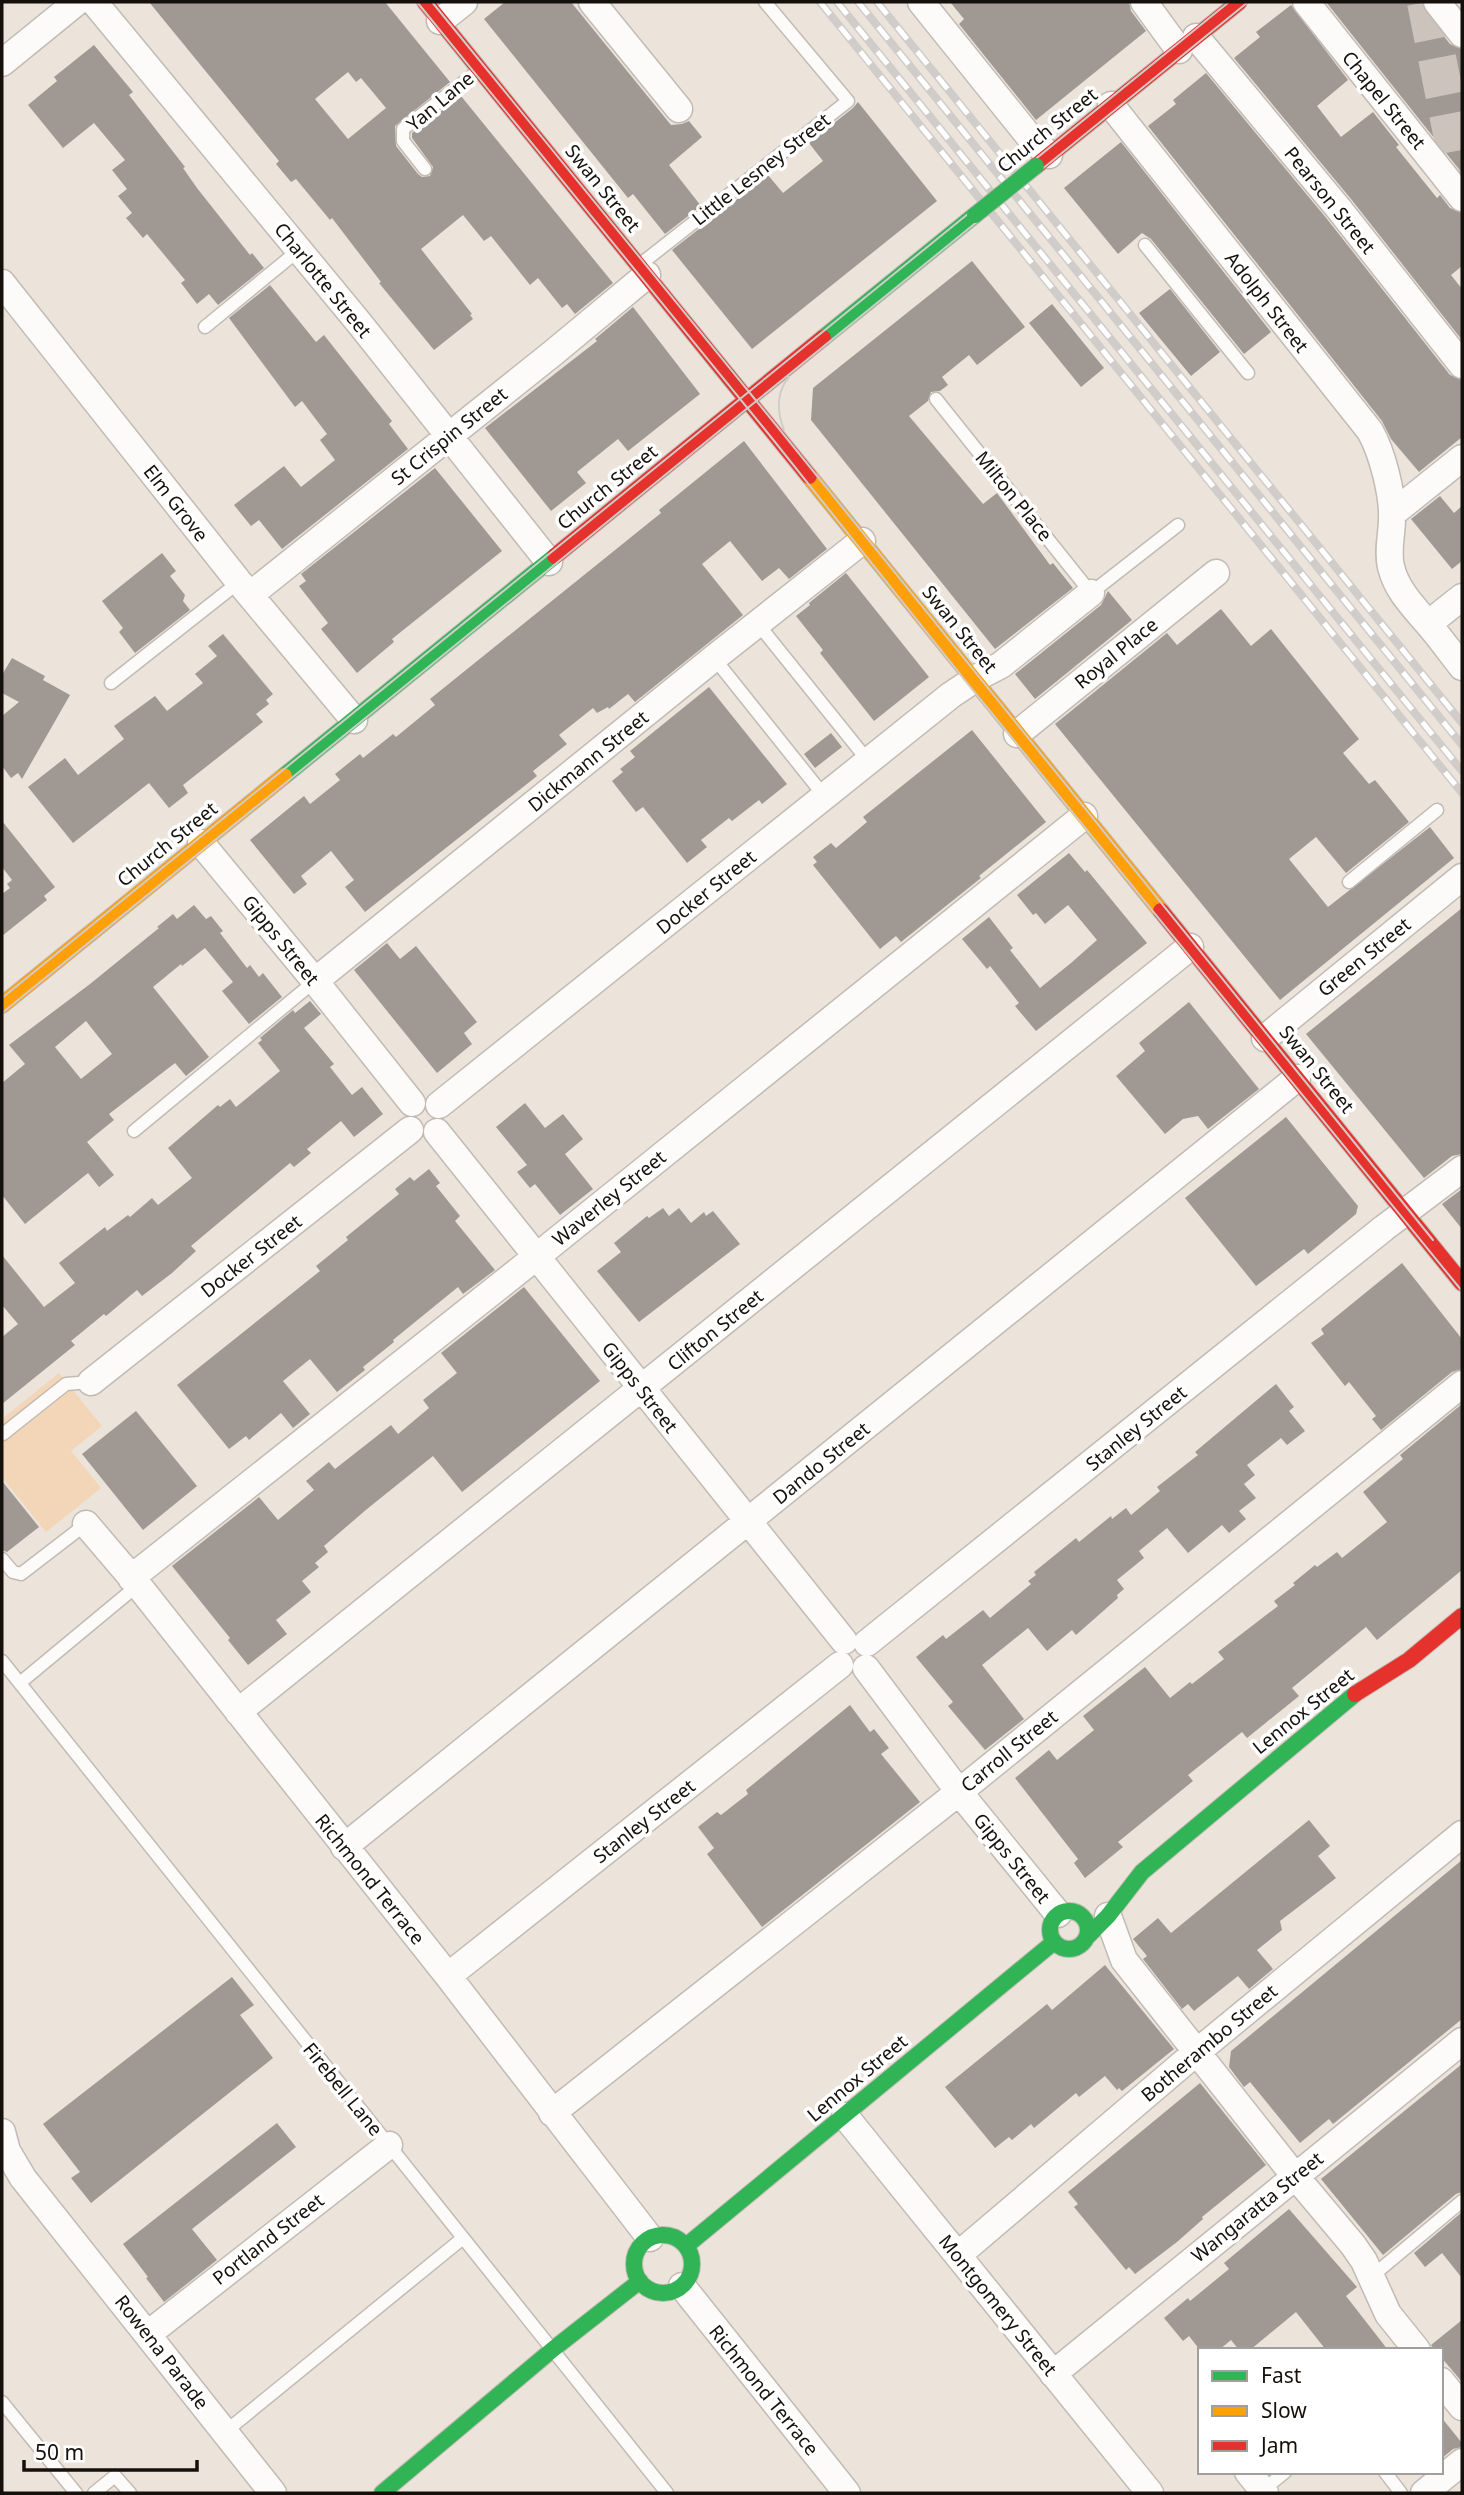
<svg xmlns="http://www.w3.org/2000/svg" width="1464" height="2495" font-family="'Noto Sans',sans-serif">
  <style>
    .green { fill: #f3d6b8 }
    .building { fill: #a09993; fill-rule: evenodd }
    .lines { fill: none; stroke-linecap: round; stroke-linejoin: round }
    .highway-tunnel { stroke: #ccc3bc; stroke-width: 38; stroke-dasharray: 38 19; stroke-linecap: butt }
    .lane-casing { stroke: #c1bbb4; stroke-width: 15 }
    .street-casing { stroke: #c1bbb4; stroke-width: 29 }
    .fast-casing { stroke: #c1bbb4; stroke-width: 18 }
    .slow-casing { stroke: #c1bbb4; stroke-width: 18 }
    .jam-casing { stroke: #c1bbb4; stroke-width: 18 }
    .lane { stroke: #fcfbfa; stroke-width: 12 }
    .street { stroke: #fcfbfa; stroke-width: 26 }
    .fast { stroke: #30b455; stroke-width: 16 }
    .slow { stroke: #ff9f0a; stroke-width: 16 }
    .jam { stroke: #e5322d; stroke-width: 16 }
    .tram { stroke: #cfccca; stroke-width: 2 }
    .rail-casing { stroke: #cfccca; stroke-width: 8 }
    .rail { stroke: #fff; stroke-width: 5; stroke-dasharray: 16; stroke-linecap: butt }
    .fast-bridge-casing { stroke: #c1bbb4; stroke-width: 18; stroke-linecap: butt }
    .fast-bridge { stroke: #30b455; stroke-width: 16 }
    .labels { text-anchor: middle; stroke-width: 7; stroke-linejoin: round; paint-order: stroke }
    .street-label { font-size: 19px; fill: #15100b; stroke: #fff }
  </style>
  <rect width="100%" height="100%" fill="#ece3db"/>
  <path class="green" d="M59,1373l43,53 -31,25 30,37 -55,44 -44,-55v-58z"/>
  <path class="building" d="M149,2h236l65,80 -55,44 1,20 22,28 4,3 8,-1 3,-9 -21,-29v-5l49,-37 152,187 -38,31 -8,-10 -5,4 -24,-30 -8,7 -39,-49 -7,5 -21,-26 -42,34 51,65 -2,1 3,4 -39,31 -55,-67 2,-1 -49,-64 -2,2 -34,-41 -5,3 -15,-18 3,-3zM348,72l8,10 5,-4 25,30 -38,31 -33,-40z
    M505,2h66l100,123 11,-1 7,-3 13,16 -33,28 32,41 -36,28 -32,-40 -5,4 -144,-179z
    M950,2h179l2,9 15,20 -110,89 -77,-96 5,-5z
    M1326,2h96l3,10 25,32 12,5v124z
    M1291,5l57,75 -31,26 24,31 32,-25 26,33 -3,2 41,51 3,-3 10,13 12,5v53l-11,9 11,14v51l-111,-141 -117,-141 26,-21 -4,-5z
    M94,45l39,47 -4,3 56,72 -2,1 14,20 53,67 2,-2 12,15 -46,37 -9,-11 -12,10 -16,-21 4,-3 -38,-46 -4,4 -17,-20 6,-5 -14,-17 9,-7 -15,-19 13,-10 -31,-37 -31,25 -35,-43 29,-24 -3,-4z
    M1206,73l121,146 123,156 12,5v57l-43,35 -28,-33 -9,-18 -234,-295 28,-22 -3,-4z
    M858,102l79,99 -185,148 -80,-99 96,-75 15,18 40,-32 -14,-18 44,-35z
    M1121,142l150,190 -27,22 -93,-115 -9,-6 -24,21 -54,-66z
    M972,261l53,66 -48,38 -8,-10 -27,22 6,8 -8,6 -9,1 -3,9 -19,15 74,88 14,-11 53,72 3,-2 20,25 -78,61 -184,-229 2,-32z
    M270,285l46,57 8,-7 68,86 -3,3 19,25 -126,100 -23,-29 -8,6 -17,-21 50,-39 17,21 34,-27 -15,-20 7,-6 -25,-33 -7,6 -66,-89z
    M1170,289l50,63 -29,24 -52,-63z
    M1052,304l52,64 -23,19 -52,-64z
    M633,307l67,87 -72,57 -10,-12 -41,33 9,11 -35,28 -66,-83 112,-87 -2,-2z
    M744,441l83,108 -38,30 -10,-11 -17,13 -32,-40 -28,23 41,51 -108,87 -7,-8 -19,15 -1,-2 -11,6 -4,-5 -34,27 8,9 -34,27 4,5 -172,136 -20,-25 9,-7 -23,-29 -30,25 6,8 -13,10 -44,-54 54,-44 6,8 30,-24 -5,-6 25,-20 3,4 30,-24 3,3 39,-32 -5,-6 231,-186 -2,-3z
    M435,468l67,83 -110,88 2,3 -37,31 -36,-44 7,-6 -29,-37 7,-5 -5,-7z
    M1440,496l14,17 8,-7v55l-10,8 -41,-50z
    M162,553l14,18 -6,5 15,19 -2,6 7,9 -55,43 -16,-21 4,-4 -21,-27z
    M846,573l83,104 -55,44 -54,-68 3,-3 -27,-34 14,-11 -1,-2z
    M1108,591l24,29 -97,79 -20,-25 86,-69z
    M1221,609l30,37 20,-17 88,110 -16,14 26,31 6,-4 34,42 -63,51 -30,-36 -27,22 39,48 102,-80 24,31 -174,142 -225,-276 112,-91 10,12z
    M223,634l50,60 -7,6 3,4 -13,10 7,8 -80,63 5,8 -19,15 -20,-25 -76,60 -45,-56 37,-29 13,17 46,-36 -10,-13 41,-30 12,15 36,-28 -8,-9 22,-18 -9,-10z
    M12,658l33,18 -2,4 27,15 -48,84 -4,-6 -7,5 -9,-12v-50l17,-14 -17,-9v-18z
    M709,687l78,97 -25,20 -3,-4 -27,21 -3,-3 -28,22 6,7 -20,16 -44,-56 -7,5 -24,-31 11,-9 -3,-3 15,-12 -5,-6z
    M972,730l74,92 -67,54 2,2 -80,64 -5,-6 -16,13 -67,-84 4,-3 -4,-5 18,-14 5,5 31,-26 -4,-5z
    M831,733l11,14 -27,21 -11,-14z
    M2,821l53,66 -11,9 3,4 -45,36v-42l8,-6 -3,-4 5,-4 -10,-13z
    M1069,853l16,19 2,-2 60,73 -111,88 -21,-25 4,-3 -29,-37 -3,3 -25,-30 27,-22 24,31 -3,2 30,38 31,-25 26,-23 -29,-35 -23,19 -9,-11 -3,2 -16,-20z
    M194,905l12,14 5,-3 12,15 -3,2 27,35 3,-3 9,12 4,-4 19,24 -33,27 -27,-33 11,-9 -28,-34 -23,18 -1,-2 -28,23 56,70 -23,19 -11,-13 -66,51 5,6 -27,22 27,33 -15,12 -11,-14 -63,51 -23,-29v-112l23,-19 -16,-19 81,-61 69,-56 -2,-1 16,-13 4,5zM86,1021l26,33 -31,25 -26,-32z
    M1462,908v246l-10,2 -28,22 -118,-144z
    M387,943l13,16 16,-13 61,76 -13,11 8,11 -35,29 -83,-103z
    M310,1001l11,13 -17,14 30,36 -4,3 22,28 10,-8 21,27 -29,23 -13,-16 -34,28 4,4 -17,14 -4,-4 -99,83 5,5 -24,22 -30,23 -5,-6 -31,26 -2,-2 -33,27 4,4 -73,59v-67l16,-13 -16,-19v-50l42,52 31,-24 -16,-20 46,-36 2,4 21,-16 2,2 22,-19 6,7 34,-27 -24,-30 50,-43 2,2 10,-8 6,8 44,-36 -22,-28 4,-3 -2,-2 33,-28 2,3z
    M1189,1002l70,87 -51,40 -10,-13 -15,3 -18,15 -49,-58 29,-25 -6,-8z
    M525,1103l20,25 18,-14 20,25 -18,15 28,35 -33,26 -25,-31 -5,4 -13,-16 10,-7 -31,-38z
    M1286,1117l72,89 -2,8 -48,40 -4,-5 -48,37 -71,-88z
    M429,1169l11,14 -4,3 24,30 -5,5 40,49 -32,24 -5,-7 -65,53 1,2 -31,25 2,3 -28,22 -27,-33 -27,22 27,33 -17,14 -12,-15 -32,27 -3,-4 -17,13 -52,-64 143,-114 -4,-5 32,-26 -2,-3 53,-43 -4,-5 15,-12 4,4z
    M1462,1189v40l-20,-25z
    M663,1208l6,8 10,-8 12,15 13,-11 2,4 7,-5 27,33 -101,78 -42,-51 24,-19 -7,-9 33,-27 2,2z
    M1402,1263l60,76v30l-10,3 -71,58 -9,-11 4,-3 -27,-34 -4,4 -34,-43 13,-9 -3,-5z
    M524,1287l76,94 -138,111 -29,-36 -66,53 -43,37 4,6 -13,11 4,4 -17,14 9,11 -35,28 11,14 -39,31 -20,-25 2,-2 -58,-72 87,-69 19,23 36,-30 -8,-9 23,-19 6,7 56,-44 7,9 31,-26 -6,-8 34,-27 -16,-20z
    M1276,1384l18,23 -5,4 16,20 -18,14 -6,-7 -34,27 8,10 -11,9 12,14 -17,13 7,8 -17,14 -7,-8 -34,28 -21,-25 -28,23 5,7 -27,22 7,9 -7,6 1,3 -42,37 -4,-5 -25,21 -19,-23 -46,37 42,54 -39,31 -37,-44 5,-4 -37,-45 27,-22 3,4 37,-29 7,8 41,-34 -3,-3 8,-6 -2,-3 42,-34 3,4 32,-26 1,3 14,-11 5,7 29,-24 -3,-4 41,-32 -3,-3z
    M1462,1404v166l-85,70 -11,-13 -74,61 7,8 -52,42 -5,-6 -54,43 5,6 -75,61 5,5 -38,31 -11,-15 4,-4 -63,-81 34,-28 8,10 37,-30 -11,-14 62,-49 25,31 20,-16 2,2 32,-25 -6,-7 60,-46 -4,-5 21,-16 -2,-2 22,-18 2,2 20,-15 5,6 45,-36 -24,-30 40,-33 -3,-4z
    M136,1411l61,75 -54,44 -61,-76z
    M2,1481l37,46 -32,25 -5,-2z
    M850,1705l20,27 4,-3 15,19 -8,6 39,48 -158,125 -55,-73 7,-6 -16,-21 19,-15 4,3 14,-11 13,-10 -2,-4z
    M1309,1820l21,26 -12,10 18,22 -56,43 2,9 -25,20 16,19 -24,20 -11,-13 -44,35 -6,-7 -6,5 -39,-50 4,-3 -14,-17 25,-21 13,15z
    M1462,1860v159l-129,105 -4,-5 -29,24 -50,-61 -6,5 -15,-20 2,-16z
    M1105,1965l69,84 -52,42 -3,-3 -2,2 -12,-14 -26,21 -3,-4 -42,35 -3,-4 -19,16 -3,-3 -14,11 -50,-61 102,-83 5,6z
    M232,1977l22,28 -14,10 33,43 -182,145 -20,-25 9,-6 -37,-48z
    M1462,2064v128l-6,2 -73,61 -62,-76z
    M1200,2083l66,82 -64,52 1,2 -26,23 -42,32 -6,-7 -3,3 -52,-63 4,-3 -10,-12z
    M277,2123l19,24 -104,82 25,31 -53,42 -18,-24 2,-1 -25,-33z
    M1289,2209l68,78 -11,9 42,54h-62l-30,-38 -46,38h-11l-8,-10 -12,10h-19l-11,-14 -6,5 -19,-23 24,-20 2,3 39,-32 -5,-6z
    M1462,2212v66l-20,-25 -17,14 -11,-14z
    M1462,2320v62l-21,-25v-7h-6l-4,-5z
    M1441,2417l21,26v4l-9,2 -12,10z"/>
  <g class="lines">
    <path class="highway-tunnel" d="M1426,2l36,182"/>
    <g class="lane-casing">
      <path id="lane" d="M425,169l-22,-28v-12l74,-57
        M1145,245l103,128
        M642,263l206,-162 -83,-99
        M205,327l94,-77
        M936,399l155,194 87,-68
        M758,624l111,138
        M714,658l111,139
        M111,683l128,-101
        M1349,882l88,-72
        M134,1131l181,-150
        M2,1432l1,2 63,-50 25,-2
        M2,1559l11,13 8,2 65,-50
        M2,1661l665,832
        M21,1682l117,-97
        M1371,2277l91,-76
        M2,2402l74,91
        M225,2432l238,-194
        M1385,2472l16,21
        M1263,2490l22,-18
        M94,2493l21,-17 15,17"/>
    </g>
    <g class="street-casing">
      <path id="street" d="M94,2l266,322 189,238
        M592,2l87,107
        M921,2l107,133 21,20
        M1144,2l35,48
        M1306,2l156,196
        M1437,2l25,32
        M440,21l24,-19
        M1196,37l143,172 123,156
        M2,63l75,-61
        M1111,105l259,326c12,21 23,63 22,88 0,16 -5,31 -1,48 6,24 22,39 38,58 11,13 22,28 33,42
        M2,283l237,299 115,138
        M1392,514l70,-56
        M250,595l303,-242 94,-78
        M1428,624l34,-27
        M1017,734l199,-161
        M201,843l114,138 97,122
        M315,981l399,-323 148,-117
        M1265,1038l197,-161
        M439,1105l512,-410 27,-18 23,-12 90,-72
        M437,1132l407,509
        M91,1382l319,-252
        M86,1524l52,61 310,391 202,262
        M131,1578l405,-321 548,-441
        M867,1643l517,-415 78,-59
        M866,1668l93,124 99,122
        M238,1712l952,-765
        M344,1847l953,-769
        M1108,1916l16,44 162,205 67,80 11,16 24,53 29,36
        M448,1976l392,-311
        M552,2113l407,-321 503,-408
        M845,2116l305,377
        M2,2132l5,19 16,27 250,315
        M958,2255l228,-194 276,-227
        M682,2286l165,207
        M148,2334l241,-189
        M1053,2374l409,-333
        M1441,2381l21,26
        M1248,2472l17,21
        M1424,2493l38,-31"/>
    </g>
    <g class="fast-casing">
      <path id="fast" d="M823,338l152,-123
        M284,776l271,-220
        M1050 1930a19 19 0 1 1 38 0a19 19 0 1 1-38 0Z
        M1087,1937l21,-21 34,-44 213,-178
        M634 2264a29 29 0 1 1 58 0a29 29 0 1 1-58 0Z
        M686,2246l368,-304
        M382,2493l170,-143 88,-69"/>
    </g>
    <g class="slow-casing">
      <path id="slow" d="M809,476l352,435
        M2,1005l282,-229"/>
    </g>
    <g class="jam-casing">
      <path id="jam" d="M425,2l384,474
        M1036,166l203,-164
        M555,556l268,-218
        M1161,911l301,372
        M1355,1694l54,-34 53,-44"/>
    </g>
    <use href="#lane" class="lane"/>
    <use href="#street" class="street"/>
    <use href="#fast" class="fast"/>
    <use href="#slow" class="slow"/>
    <use href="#jam" class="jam"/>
    <path class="tram" d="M417,2l354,435 197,247 494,607
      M432,2l348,428 653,810
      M784,430c-7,-18 -8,-38 5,-53
      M2,998l1227,-996
      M2,1013l1246,-1011"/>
    <g class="rail-casing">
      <path id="rail" d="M820,2l642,791
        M837,2l625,769
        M858,2l604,743
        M877,2l585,721"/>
    </g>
    <use href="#rail" class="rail"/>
    <g class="fast-bridge-casing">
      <path id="fast-bridge" d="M975,215l61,-49"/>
    </g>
    <use href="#fast-bridge" class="fast-bridge"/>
  </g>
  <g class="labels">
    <g class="street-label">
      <text transform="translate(1384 100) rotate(51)" y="7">Chapel Street</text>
      <text transform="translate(440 101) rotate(-40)" y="7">Yan Lane</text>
      <text transform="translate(1047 130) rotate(-39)" y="7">Church Street</text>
      <text transform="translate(761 169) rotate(-38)" y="7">Little Lesney Street</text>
      <text transform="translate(603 188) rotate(51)" y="7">Swan Street</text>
      <text transform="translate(1330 200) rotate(51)" y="7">Pearson Street</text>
      <text transform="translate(323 280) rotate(51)" y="7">Charlotte Street</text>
      <text transform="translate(1267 302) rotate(52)" y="7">Adolph Street</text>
      <text transform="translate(449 436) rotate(-39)" y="7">St Crispin Street</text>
      <text transform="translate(607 487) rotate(-39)" y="7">Church Street</text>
      <text transform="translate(1014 496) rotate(51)" y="7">Milton Place</text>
      <text transform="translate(176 503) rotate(52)" y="7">Elm Grove</text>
      <text transform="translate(960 629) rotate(51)" y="7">Swan Street</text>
      <text transform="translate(1116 653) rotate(-39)" y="7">Royal Place</text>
      <text transform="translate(588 761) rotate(-39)" y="7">Dickmann Street</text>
      <text transform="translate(167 844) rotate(-39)" y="7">Church Street</text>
      <text transform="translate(706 892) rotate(-39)" y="7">Docker Street</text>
      <text transform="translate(281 940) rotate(51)" y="7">Gipps Street</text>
      <text transform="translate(1364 957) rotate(-39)" y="7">Green Street</text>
      <text transform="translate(1317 1069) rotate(51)" y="7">Swan Street</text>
      <text transform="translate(609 1198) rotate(-39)" y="7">Waverley Street</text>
      <text transform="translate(251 1256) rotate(-38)" y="7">Docker Street</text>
      <text transform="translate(715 1330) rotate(-39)" y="7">Clifton Street</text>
      <text transform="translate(640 1387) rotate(52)" y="7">Gipps Street</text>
      <text transform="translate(1136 1428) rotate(-39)" y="7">Stanley Street</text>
      <text transform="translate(821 1463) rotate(-39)" y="7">Dando Street</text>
      <text transform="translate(1303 1711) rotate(-39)" y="7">Lennox Street</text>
      <text transform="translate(1009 1751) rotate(-39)" y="7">Carroll Street</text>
      <text transform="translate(644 1821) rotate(-38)" y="7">Stanley Street</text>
      <text transform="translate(1012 1858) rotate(51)" y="7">Gipps Street</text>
      <text transform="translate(370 1879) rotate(51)" y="7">Richmond Terrace</text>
      <text transform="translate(1209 2043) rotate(-40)" y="7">Botherambo Street</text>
      <text transform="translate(857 2078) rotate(-40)" y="7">Lennox Street</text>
      <text transform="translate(343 2089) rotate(51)" y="7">Firebell Lane</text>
      <text transform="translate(1257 2207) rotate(-39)" y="7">Wangaratta Street</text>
      <text transform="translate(268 2239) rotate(-38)" y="7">Portland Street</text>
      <text transform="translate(998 2305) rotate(51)" y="7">Montgomery Street</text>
      <text transform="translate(162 2352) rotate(52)" y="7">Rowena Parade</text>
      <text transform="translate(764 2390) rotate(51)" y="7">Richmond Terrace</text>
    </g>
  </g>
  <rect width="1464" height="2495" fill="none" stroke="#15100b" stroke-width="7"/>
  <rect x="1198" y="2348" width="245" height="126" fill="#ffffff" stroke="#a19f9d" stroke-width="2"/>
  <rect x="1212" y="2371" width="35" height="10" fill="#30b455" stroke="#a19f9d" stroke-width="2"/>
  <text x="1261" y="2383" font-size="21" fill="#15100b">Fast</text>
  <rect x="1212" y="2406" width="35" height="10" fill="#ff9f0a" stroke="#a19f9d" stroke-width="2"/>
  <text x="1261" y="2418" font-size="21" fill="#15100b">Slow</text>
  <rect x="1212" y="2441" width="35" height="10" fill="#e5322d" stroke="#a19f9d" stroke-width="2"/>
  <text x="1261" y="2453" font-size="21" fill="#15100b">Jam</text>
  <path d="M24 2460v10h173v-10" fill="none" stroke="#15100b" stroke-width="3.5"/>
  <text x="35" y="2460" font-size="21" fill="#15100b" stroke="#ffffff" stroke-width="5" paint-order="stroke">50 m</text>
</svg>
